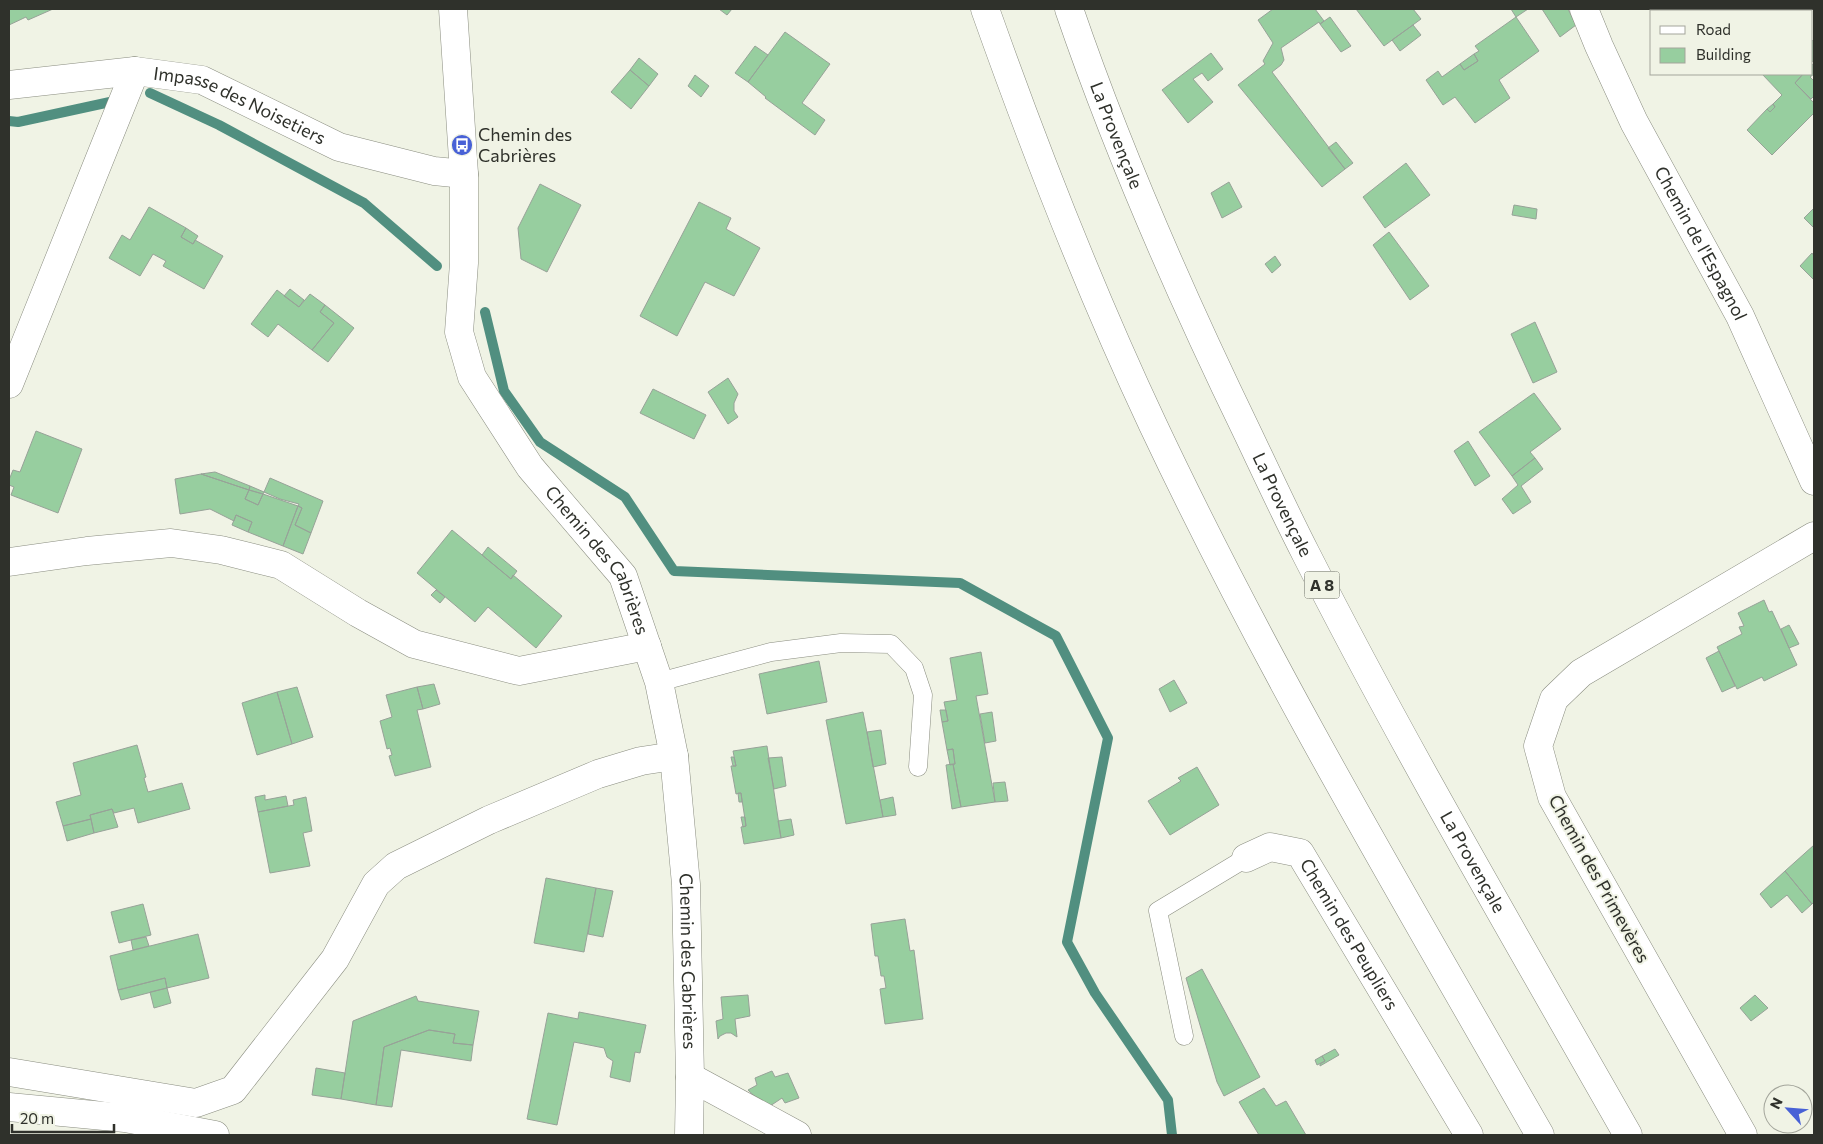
<svg xmlns="http://www.w3.org/2000/svg" width="1823" height="1144" font-family="Commissioner,sans-serif">
  <style>
    .lines { fill: none; stroke-linecap: round; stroke-linejoin: round }
    .stream { stroke: #518f80; stroke-width: 10 }
    .building { fill: #97ce9f; stroke: #97a298 }
    .lane-casing { stroke: #8a8d80; stroke-width: 19 }
    .street-casing { stroke: #8a8d80; stroke-width: 29 }
    .highway-casing { stroke: #8a8d80; stroke-width: 29 }
    .lane { stroke: #fff; stroke-width: 18 }
    .street { stroke: #fff; stroke-width: 28 }
    .highway { stroke: #fff; stroke-width: 28 }
    .labels { text-anchor: middle; stroke-width: 4; stroke-linejoin: round; paint-order: stroke }
    .shield { fill: #f0f3e5; stroke: #696b63; stroke-width: 1 }
    .shield-label { font-size: 16px; font-weight: bold; fill: #2f312b }
    .street-label { font-size: 18px; fill: #2f312b; stroke: #f0f3e5 }
    .poi-label { font-size: 18px; fill: #2f312b; stroke: #f0f3e5; text-anchor: start }
  </style>
  <rect width="100%" height="100%" fill="#f0f3e5"/>
  <g class="lines">
    <path class="stream" d="M150,93l69,32 145,78 73,63
      M9,121l9,1 92,-20
      M485,312l19,79 36,51 85,55 49,74 286,12 96,53 52,102 -41,204 28,51 73,107 4,35"/>
  </g>
  <path class="building" d="M9,9h44l-25,11 -2,-3 -17,8z
    M719,9h13l-5,6z
    M1273,9h42l9,12 -4,3 -1,-2 -38,26 3,12 -3,5 -9,7 73,97 -23,18 -84,-102 27,-21 -2,-3 10,-18 -15,-23z
    M1356,9h57l8,10 -37,27z
    M1511,9h17l-12,8z
    M1542,9h26l8,16 -16,12z
    M1692,9h24v2h-24z
    M1330,17l21,29 -10,6 -21,-28z
    M1516,17l23,34 -40,29 11,18 -35,25 -20,-26 -12,8 -17,-25 12,-9 4,6 18,-13 4,6 14,-9 -4,-7 5,-3 -4,-5z
    M1413,25l8,10 -21,16 -8,-11z
    M785,32l45,32 -28,39 23,17 -10,15 -50,-37 1,-1 -18,-15z
    M1814,39v35l-4,3 4,4v15l-3,3 -16,-16 8,-9h9v-9l2,-2 -2,-2v-20z
    M755,46l13,9 -20,27 -13,-9z
    M1211,53l12,16 -15,12 -6,-8 -9,6 20,23 -25,21 -26,-33z
    M1474,54l4,7 -14,9 -4,-6z
    M639,58l19,16 -9,12 -19,-16z
    M630,70l19,16 -18,23 -20,-17z
    M1762,74h41l-8,9 19,20v10l-42,42 -25,-25 20,-21 3,3 5,-5 -2,-3 9,-9z
    M695,75l14,11 -8,11 -13,-11z
    M1773,104l2,3 -5,5 -3,-3z
    M1336,142l17,21 -8,6 -17,-21z
    M1406,163l24,32 -45,33 -22,-31z
    M1229,182l13,25 -20,11 -11,-25z
    M540,184l41,21 -34,67 -26,-13 -3,-31z
    M699,202l32,16 -5,11 34,19 -26,48 -29,-14 -28,54 -37,-20z
    M1514,205l23,4 -1,10 -24,-4z
    M149,207l37,21 -5,9 12,7 2,-4 28,16 -19,33 -41,-23 3,-5 -13,-7 -13,22 -31,-18 13,-23 8,5z
    M1814,208v20l-10,-10z
    M186,228l12,8 -5,8 -12,-7z
    M1389,232l40,54 -19,14 -37,-55z
    M1812,253l2,3v24l-14,-14z
    M1275,256l6,9 -9,8 -7,-9z
    M290,289l14,11 -5,7 -15,-11z
    M277,290l22,17 11,-13 15,11 -5,7 14,11 -22,27 -34,-26 -10,13 -17,-13z
    M325,305l29,23 -26,34 -16,-12 22,-27 -14,-11z
    M1535,322l22,50 -24,11 -22,-49z
    M728,378l10,16 -4,9v8l4,6 -10,7 -20,-32z
    M653,389l53,26 -12,24 -54,-26z
    M1534,393l27,36 -31,23 5,6 -23,18 -33,-44z
    M36,431l46,18 -24,64 -47,-18 3,-8 -5,-2v-5l4,-10 7,2z
    M1468,441l22,35 -15,10 -21,-35z
    M1535,458l8,11 -22,17 10,16 -18,12 -11,-15 16,-14 -6,-9z
    M215,472l35,14 -1,4 -48,-16z
    M201,474l48,16 -4,9 13,6 5,-11 35,12 -15,40 -35,-14 4,-10 -16,-7 -2,6 -24,-12 -30,5 -5,-35z
    M270,478l53,23 -12,32 -16,-8 7,-17 -4,-2 1,-2 -19,-5 -16,-7z
    M250,486l14,6 -1,2 -14,-4z
    M249,490l14,4 -5,11 -13,-6z
    M298,506l4,2 -7,17 16,8 -8,21 -20,-8z
    M236,515l16,7 -4,10 -16,-7z
    M452,530l59,49 2,-4 49,41 -26,32 -48,-41 -13,15 -58,-49z
    M488,547l29,24 -6,8 -29,-24z
    M436,590l9,7 -5,6 -9,-8z
    M1764,600l5,12 3,-1 25,54 -33,16 -2,-4 -25,12 -20,-42 25,-13 -3,-7 5,-1 -6,-13z
    M1789,625l10,19 -10,4 -8,-19z
    M1719,651l16,35 -13,6 -16,-34z
    M981,652l7,42 -12,2 19,106 -34,5 -8,-43h2l-2,-15 -6,1 -5,-28 6,-1 -4,-19 13,-2 -7,-42z
    M819,661l8,41 -60,12 -8,-40z
    M1174,680l13,23 -17,9 -11,-23z
    M434,684l6,20 -17,5 -6,-22z
    M297,687l16,50 -21,7 -15,-52z
    M417,687l6,22 -6,1 14,57 -36,9 -6,-20 3,-1 -2,-7 -3,1 -7,-28 12,-4 -6,-22z
    M277,692l15,52 -35,11 -15,-52z
    M940,710h6l2,11 -6,1z
    M863,712l20,105 -37,7 -20,-104z
    M992,712l4,29 -11,2 -5,-29z
    M881,730l5,34 -13,3 -6,-35z
    M137,745l9,32 -2,1 4,14 34,-9 8,26 -52,14 -4,-15 -20,5 -2,-4 -22,6 1,4 -28,7 -7,-24 25,-7 -8,-32z
    M767,746l14,92 -37,6 -3,-17 5,-1 -5,-33 -5,1 -5,-28h5l-3,-15z
    M953,749l2,15 -5,1 -3,-15z
    M731,757h3l2,9h-3z
    M782,757l4,29 -12,3 -6,-31z
    M953,764l8,43 -9,2 -6,-44z
    M1197,767l22,38 -49,30 -22,-34 33,-20 -3,-3z
    M1005,782l3,19 -13,1 -2,-19z
    M738,793h3l1,9h-3z
    M265,795v5l21,-4 2,10 -30,6 -3,-15z
    M306,797l6,34 -9,2 7,33 -40,7 -12,-61 36,-7 -1,-5z
    M893,797l3,18 -13,2 -3,-17z
    M112,809l6,18 -24,6 -4,-18z
    M741,817h4l1,9 -3,1z
    M91,819l3,14 -27,8 -4,-15z
    M791,819l3,16 -13,3 -3,-17z
    M1814,845v57l-2,2 -27,-33z
    M1785,871l27,33 -10,9 -15,-18 -16,13 -11,-14z
    M546,878l50,10 -12,64 -50,-9z
    M596,888l17,3 -10,46 -15,-3z
    M143,904l8,31 -32,8 -8,-31z
    M905,919l5,32 4,-1 9,69 -38,5 -5,-35 6,-1 -2,-12h-3l-3,-20h-3l-4,-32z
    M198,934l11,44 -42,10 -2,-10 -47,12 -8,-34z
    M146,937l3,9 -16,4 -2,-10z
    M1202,969l58,108 -36,19 -7,-14 -31,-104z
    M165,978l2,10 -46,12 -3,-10z
    M167,988l4,15 -17,5 -4,-16z
    M748,995l2,21 -15,3 2,18 -6,-4h-5l-6,3 -2,3 -2,-18 7,-2 -2,-22z
    M1755,995l13,13 -17,13 -11,-13z
    M416,996l2,5 61,10 -6,34 -20,-2 2,-9 -26,-4 -45,17 -8,58 -35,-6 12,-78z
    M579,1012l67,13 -6,28 -5,-1 -5,30 -20,-5 3,-16 -6,-4 -3,-9 -30,-6 -17,83 -30,-6 21,-106 30,6z
    M429,1030l26,4 -2,9 20,2 -2,16 -70,-11 -9,57 -16,-2 8,-58z
    M1335,1049l4,6 -19,11v-2l5,-3 -3,-5z
    M1322,1056l3,5 -8,4 -2,-5z
    M316,1068l29,5 -4,26 -29,-4z
    M772,1071l3,6 13,-4 11,25 -14,5 -3,-5 -15,10 -19,-18 9,-5 -2,-7z
    M1264,1088l12,18 10,-5 20,34h-47l-20,-33z"/>
  <g class="lines">
    <g class="lane-casing">
      <path id="lane" d="M659,682l112,-30 70,-9 50,1 23,24 9,27 -5,72
        M1184,1036l-26,-125 88,-53"/>
    </g>
    <g class="street-casing">
      <g id="street">
        <path id="s1" d="M453,9l11,165v89l-5,69 13,45 58,90 93,109 36,106 15,74 12,128 4,193 -1,58"/>
        <path id="s2" d="M1584,9l15,37 35,76 106,194 74,165"/>
        <path id="s3" d="M9,85l126,-14 67,9 137,67 95,24 30,3"/>
        <path d="M9,384l126,-313"/>
        <path d="M9,562l78,-11 84,-8 50,7 60,15 77,48 56,31 105,27 128,-25"/>
        <path id="s4" d="M1246,858l24,-11 30,6 169,282"/>
        <path d="M9,1072l187,31 37,-13 102,-131 41,-75 20,-18 93,-46 109,-46 43,-13 33,-5"/>
        <path d="M690,1077l107,58"/>
        <path d="M9,1107l116,11 90,17"/>
        <path d="M1743,1135l-191,-338 -14,-51 16,-47 27,-26 233,-137"/>
      </g>
    </g>
    <g class="highway-casing">
      <g id="highway">
        <path d="M985,9c50,141 104,280 168,416 115,244 253,476 387,710"/>
        <path id="s5" d="M1069,9c50,146 112,287 179,425 19,40 38,81 58,120 100,197 213,389 322,581"/>
      </g>
    </g>
    <use href="#lane" class="lane"/>
    <use href="#street" class="street"/>
    <use href="#highway" class="highway"/>
  </g>
  <defs>
    <g id="bus-disc" transform="scale(1.125)"><circle r="9.5" fill="#4861d6" stroke="#f0f3e5"/><path d="M-5-6H5V4H4V6H2V4H-2V6H-4V4H-5ZM-3.5-4V0h7V-4ZM-3.5 1.2v1.5H-2V1.2ZM2 1.2v1.5H3.5V1.2Z" fill="#fff"/></g>
  </defs>
  <g fill-rule="evenodd">
    <use href="#bus-disc" x="462" y="145"/>
  </g>
  <g class="labels">
    <rect class="shield" x="1304.5" y="571.5" width="35" height="27" rx="4"/>
    <g class="shield-label">
      <text x="1322" y="591">A 8</text>
    </g>
    <g class="street-label">
      <text dy="6" stroke="none"><textPath href="#s3" startOffset="238">Impasse des Noisetiers</textPath></text>
      <text dy="6" stroke="none"><textPath href="#s5" startOffset="135">La Provençale</textPath></text>
      <text dy="6" stroke="none"><textPath href="#s2" startOffset="262">Chemin de l'Espagnol</textPath></text>
      <text dy="6" stroke="none"><textPath href="#s5" startOffset="540">La Provençale</textPath></text>
      <text dy="6" stroke="none"><textPath href="#s1" startOffset="594">Chemin des Cabrières</textPath></text>
      <text dy="6" stroke="none"><textPath href="#s5" startOffset="945">La Provençale</textPath></text>
      <text transform="translate(1599 879) rotate(61)" y="6">Chemin des Primevères</text>
      <text dy="6" stroke="none"><textPath href="#s4" startOffset="152">Chemin des Peupliers</textPath></text>
      <text dy="6" stroke="none"><textPath href="#s1" startOffset="1014">Chemin des Cabrières</textPath></text>
    </g>
    <g class="poi-label">
      <text x="478" y="141">Chemin des<tspan x="478" dy="21">Cabrières</tspan></text>
    </g>
  </g>
  <rect width="1823" height="1144" fill="none" stroke="#2f312b" stroke-width="20"/>
  <rect x="1650" y="10" width="162" height="65" fill="#f0f3e5" stroke="#a3a59b"/>
  <rect x="1660" y="26" width="25" height="8" fill="#ffffff" stroke="#a3a59b"/>
  <text x="1696" y="35" font-size="15" fill="#2f312b">Road</text>
  <rect x="1660" y="48" width="25" height="15" fill="#97ce9f" stroke="#a3a59b"/>
  <text x="1696" y="60" font-size="15" fill="#2f312b">Building</text>
  <g transform="translate(1788 1109) rotate(296)"><circle r="24" fill="#f0f3e5" stroke="#a3a59b"/>
  <path d="M0-4L9 19L0 12L-9 19Z" fill="#4861d6"/>
  <text y="-8" font-size="14" font-weight="bold" text-anchor="middle" fill="#2f312b">N</text>
  </g>
  <path d="M12 1124v8h102v-8" fill="none" stroke="#2f312b" stroke-width="2.5"/>
  <text x="20" y="1124" font-size="15" fill="#2f312b" stroke="#f0f3e5" stroke-width="4" paint-order="stroke">20 m</text>
</svg>
